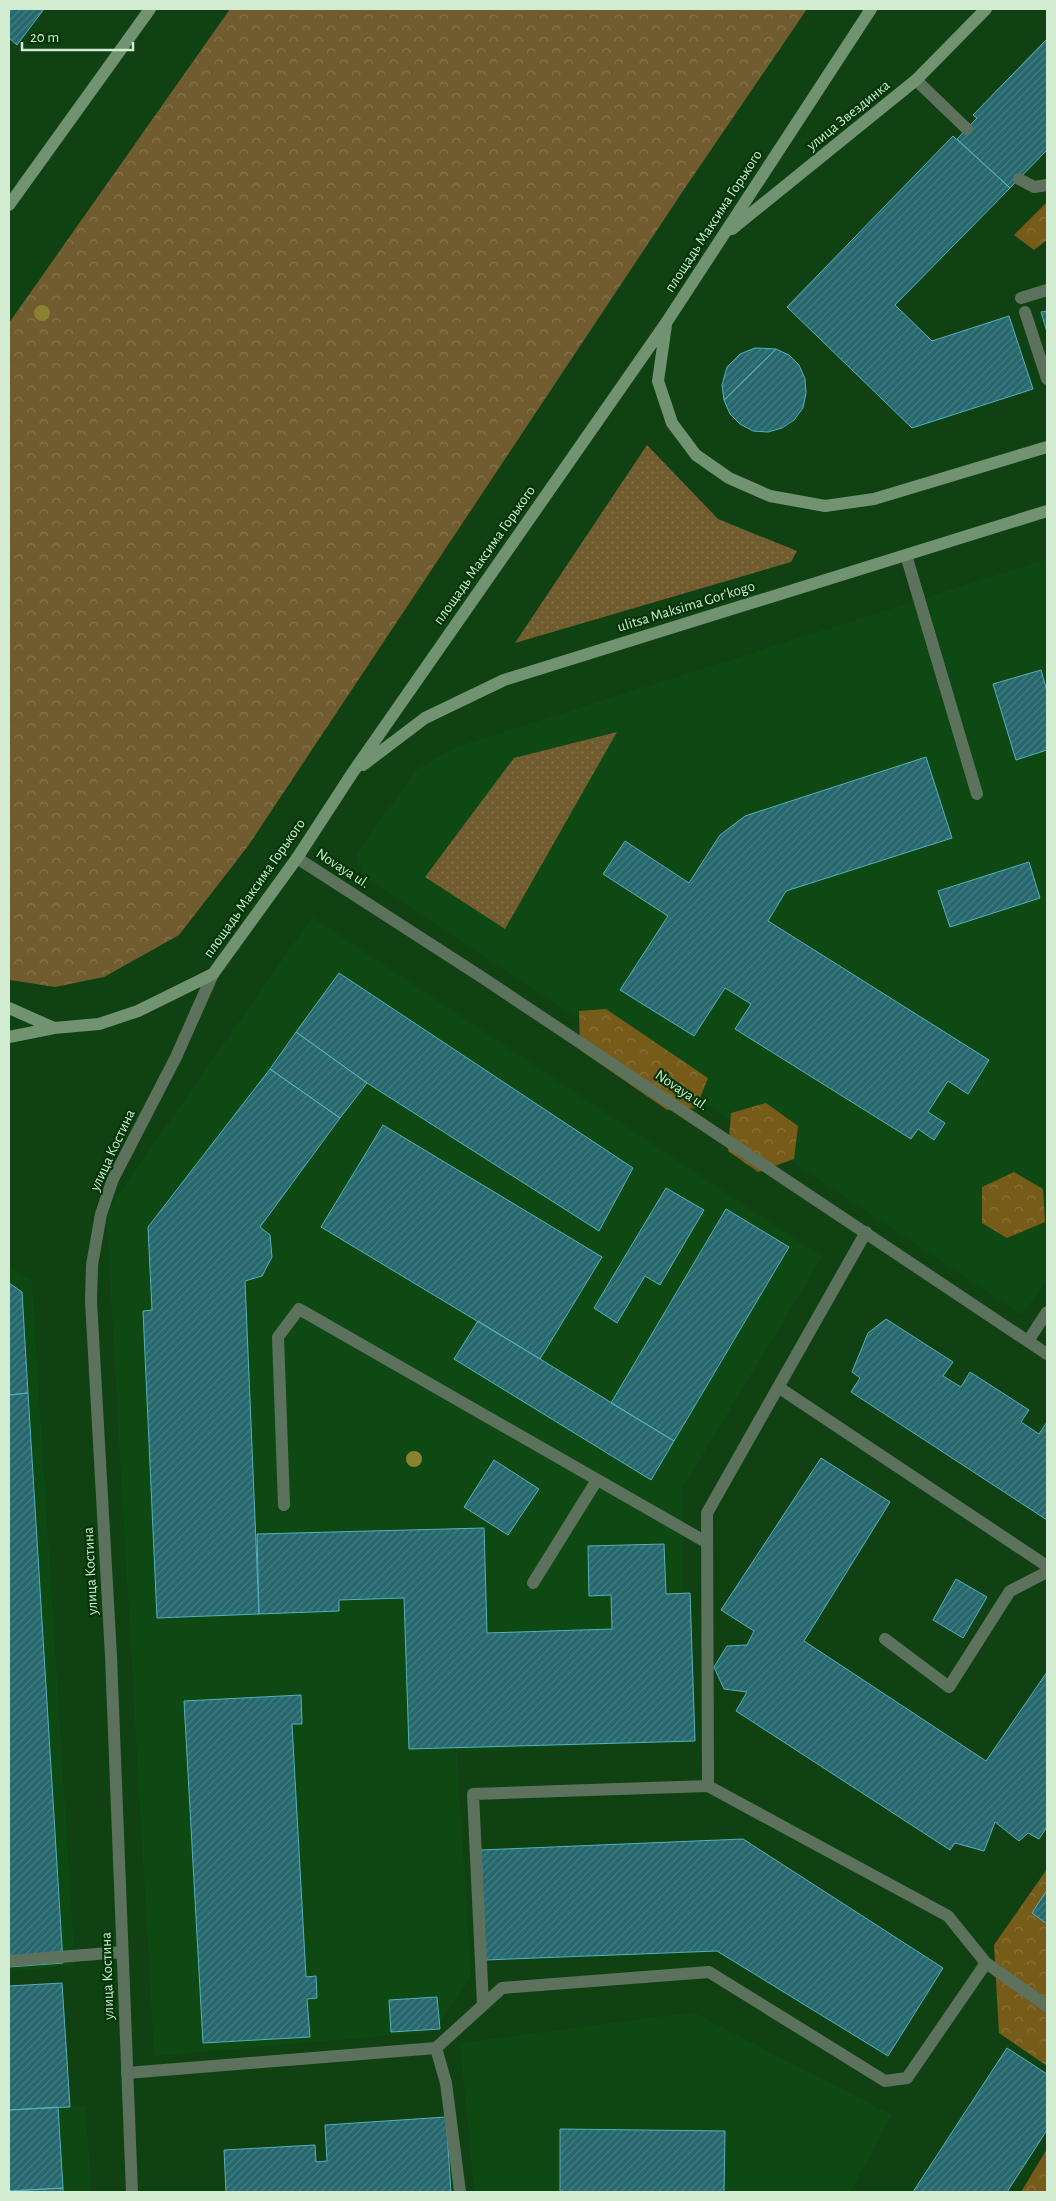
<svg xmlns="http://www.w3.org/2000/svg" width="1056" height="2201" font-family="'Alegreya Sans',sans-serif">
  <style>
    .built { fill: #0e4813 }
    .grass { fill: url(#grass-dots) }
    .forest { fill: url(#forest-crowns) }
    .park { fill: url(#park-crowns) }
    .building { fill: url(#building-hatch); stroke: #52b2bc }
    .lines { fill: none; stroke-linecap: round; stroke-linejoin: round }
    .lane { stroke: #5d725d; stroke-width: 12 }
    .street { stroke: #5d725d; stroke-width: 12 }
    .secondary { stroke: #729371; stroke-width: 12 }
    .tree { fill: #89822f }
    .labels { text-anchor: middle; stroke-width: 4.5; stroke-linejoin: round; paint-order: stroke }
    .street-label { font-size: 15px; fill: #d2ecd1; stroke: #023607 }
  </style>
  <defs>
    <pattern id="grass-dots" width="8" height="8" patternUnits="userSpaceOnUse" patternTransform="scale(1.25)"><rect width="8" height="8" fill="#715c30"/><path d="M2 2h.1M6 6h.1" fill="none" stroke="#84744d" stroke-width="1.8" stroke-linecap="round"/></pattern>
    <pattern id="forest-crowns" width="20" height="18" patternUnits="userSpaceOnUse" patternTransform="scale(1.25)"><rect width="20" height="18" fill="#775b19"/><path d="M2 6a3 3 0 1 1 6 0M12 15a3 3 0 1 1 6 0" fill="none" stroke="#897339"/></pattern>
    <pattern id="park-crowns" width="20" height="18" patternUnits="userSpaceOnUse" patternTransform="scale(1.25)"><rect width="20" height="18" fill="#715c30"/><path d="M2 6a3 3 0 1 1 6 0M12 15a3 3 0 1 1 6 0" fill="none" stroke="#84744d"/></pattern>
    <pattern id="building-hatch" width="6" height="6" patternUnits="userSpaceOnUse" patternTransform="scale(1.25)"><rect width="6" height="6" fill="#26686e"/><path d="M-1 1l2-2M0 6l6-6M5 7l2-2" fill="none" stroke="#457e82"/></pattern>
  </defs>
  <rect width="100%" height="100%" fill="#104113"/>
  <path class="built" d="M1047,559v721l-25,35 -660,-441 -6,-20 61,-85 39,-22z
    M312,917l510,340 -140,232 4,252 -229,11 14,226 -39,54 -278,24 -48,-844z
    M9,1265l23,16 43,684 -66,7z
    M693,2012l199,103 -42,77h-376l-14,-149z
    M85,2106l7,86h-83v-82z"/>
  <path class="grass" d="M647,445l71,74 79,32 -6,11 -276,81z
    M617,732l-112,197 -80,-52 89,-119z"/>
  <path class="forest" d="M1047,202v38l-13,10 -20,-15z
    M606,1009l102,69 -12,30 -29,2 -87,-60 -1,-39z
    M766,1103l32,23 -4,33 -36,13 -30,-21 3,-38z
    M1014,1172l29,17 2,33 -38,16 -25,-15v-36z
    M1047,1869v197l-48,-33 -5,-88z
    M1047,2149v43h-26z"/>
  <path class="park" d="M230,9h577l-120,176 -439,661 -69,89 -75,42 -49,10 -45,-7 -1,-1v-656z"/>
  <path class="building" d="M9,9h35l-27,36 -8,-7z
    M1047,39v111l-37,38 -53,-49 20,-21 -4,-3z
    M953,136l57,52 -115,117 37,36 77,-25 24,73 -121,39 -125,-121z
    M1047,311v21l-6,-20z
    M755,348l21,1 -52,51 -2,-15 5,-18 13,-13z
    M776,349l13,6 10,10 6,14 1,14 -3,15 -9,12 -12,8 -14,4 -15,-1 -13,-7 -10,-10 -6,-14z
    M1041,670l6,21v59l-31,10 -23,-76z
    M926,757l26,81 -166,53 -18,30 221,139 -21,34 -20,-13 -20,31 17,11 -11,17 -16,-11 -7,10 -176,-110 16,-25 -26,-16 -31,48 -74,-46 48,-74 -65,-42 22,-33 64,42 31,-48 25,-19z
    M1029,862l11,36 -90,29 -12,-36z
    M339,973l294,195 -34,63 -232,-148 -71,-51z
    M296,1032l71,51 -27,35 -70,-49z
    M270,1069l70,49 -80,109 10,8 2,22 -10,19 -17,5 14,333 -102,4 -14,-307 9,-1 -4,-83z
    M383,1125l219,132 -62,102 -219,-132z
    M666,1188l38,22 -44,75 -15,-9 -28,47 -23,-15z
    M726,1209l63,38 -115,194 -63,-38z
    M9,1283l13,9 6,101 -19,2z
    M886,1319l67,43 -10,14 18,11 9,-15 59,38 -8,12 18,12 8,-12v98l-196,-128 9,-14 -8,-6 16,-39z
    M478,1321l196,120 -23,39 -197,-121z
    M28,1393l35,570 -54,4v-572z
    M821,1458l69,44 -86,139 182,120 61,-89v155l-8,12 -11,-6 -9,8 -24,-19 -11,29 -29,-8 -5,7 -214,-139 11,-19 -23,-3 -10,-22 13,-21 20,-1 7,-14 -33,-21z
    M494,1460l45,29 -31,46 -44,-28z
    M484,1528l3,105 125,-4 -1,-34 -22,1 -1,-50 76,-2 2,50 24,-1 5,148 -286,8 -5,-151 -65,2v11l-80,3 -2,-80z
    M956,1579l31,18 -24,41 -30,-18z
    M301,1695l1,29h-10l14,253 10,-1 1,22 -10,1 3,38 -107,6 -19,-342z
    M743,1839l200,129 -55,88 -171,-105 -232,9 -4,-110z
    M1047,1890v34l-15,-11z
    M62,1983l8,124 -61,3v-124z
    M437,1997l3,32 -49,3 -2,-32z
    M1007,2048l40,26v56l-40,62h-94z
    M58,2107l5,81 -54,3v-81z
    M446,2117l5,75h-225l-2,-42 91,-5 1,17 11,-1 -2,-36z
    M560,2129l165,2 -1,61h-164z
    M63,2188v4h-54v-1z"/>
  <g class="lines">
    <path class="lane" d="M916,80l51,49
      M1019,179l15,8 13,-2
      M1021,298l26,-8
      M1025,312l22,67
      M906,555l71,239
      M1028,1341l19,-29
      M778,1387l269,179
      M284,1505l-6,-168 21,-28 407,233
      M533,1583l64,-103
      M885,1639l64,48 61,-96 37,-19
      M9,1961l113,-9
      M986,1963l61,43
      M483,2005l-10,-211 235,-8
      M436,2048l66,-60 207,-16 176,109 22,-3 79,-115 -38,-47 -240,-130 -1,-273 159,-281
      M127,2073l309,-25 10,35 14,109"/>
    <path class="street" d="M297,858l183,118 567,378
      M132,2192l-21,-536 -20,-355 1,-36 9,-51 12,-35 63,-122 37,-83"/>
    <path class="secondary" d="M9,205l141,-196
      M732,229l184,-149 70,-71
      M666,325l-8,56 14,42 24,32 33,23 41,18 55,10 49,-7 173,-52
      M363,765l62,-47 79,-38 543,-169
      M9,1008l45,20
      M9,1037l45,-9 45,-4 39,-13 75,-37 84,-116 56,-86 313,-449 205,-314"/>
  </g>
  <g class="tree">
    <circle cx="42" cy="313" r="8"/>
    <circle cx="414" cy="1459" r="8"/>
  </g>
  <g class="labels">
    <g class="street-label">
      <text transform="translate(848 115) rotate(-39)" y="5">улица Звездинка</text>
      <text transform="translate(713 221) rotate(-57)" y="5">площадь Максима Горького</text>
      <text transform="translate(484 555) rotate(-55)" y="5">площадь Максима Горького</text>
      <text transform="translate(686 606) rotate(-17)" y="5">ulitsa Maksima Gor'kogo</text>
      <text transform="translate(343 868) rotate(33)" y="5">Novaya ul.</text>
      <text transform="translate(254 888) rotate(-55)" y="5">площадь Максима Горького</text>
      <text transform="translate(682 1090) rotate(34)" y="5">Novaya ul.</text>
      <text transform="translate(112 1150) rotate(-65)" y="5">улица Костина</text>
      <text transform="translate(90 1571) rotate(-93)" y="5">улица Костина</text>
      <text transform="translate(107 1976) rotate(-92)" y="5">улица Костина</text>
    </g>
  </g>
  <rect width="1056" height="2201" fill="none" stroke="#d2ecd1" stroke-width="20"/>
  <path d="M22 42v8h111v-8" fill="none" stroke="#d2ecd1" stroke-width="2.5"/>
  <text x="30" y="42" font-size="15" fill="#d2ecd1" stroke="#023607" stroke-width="4" paint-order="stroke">20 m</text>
</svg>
